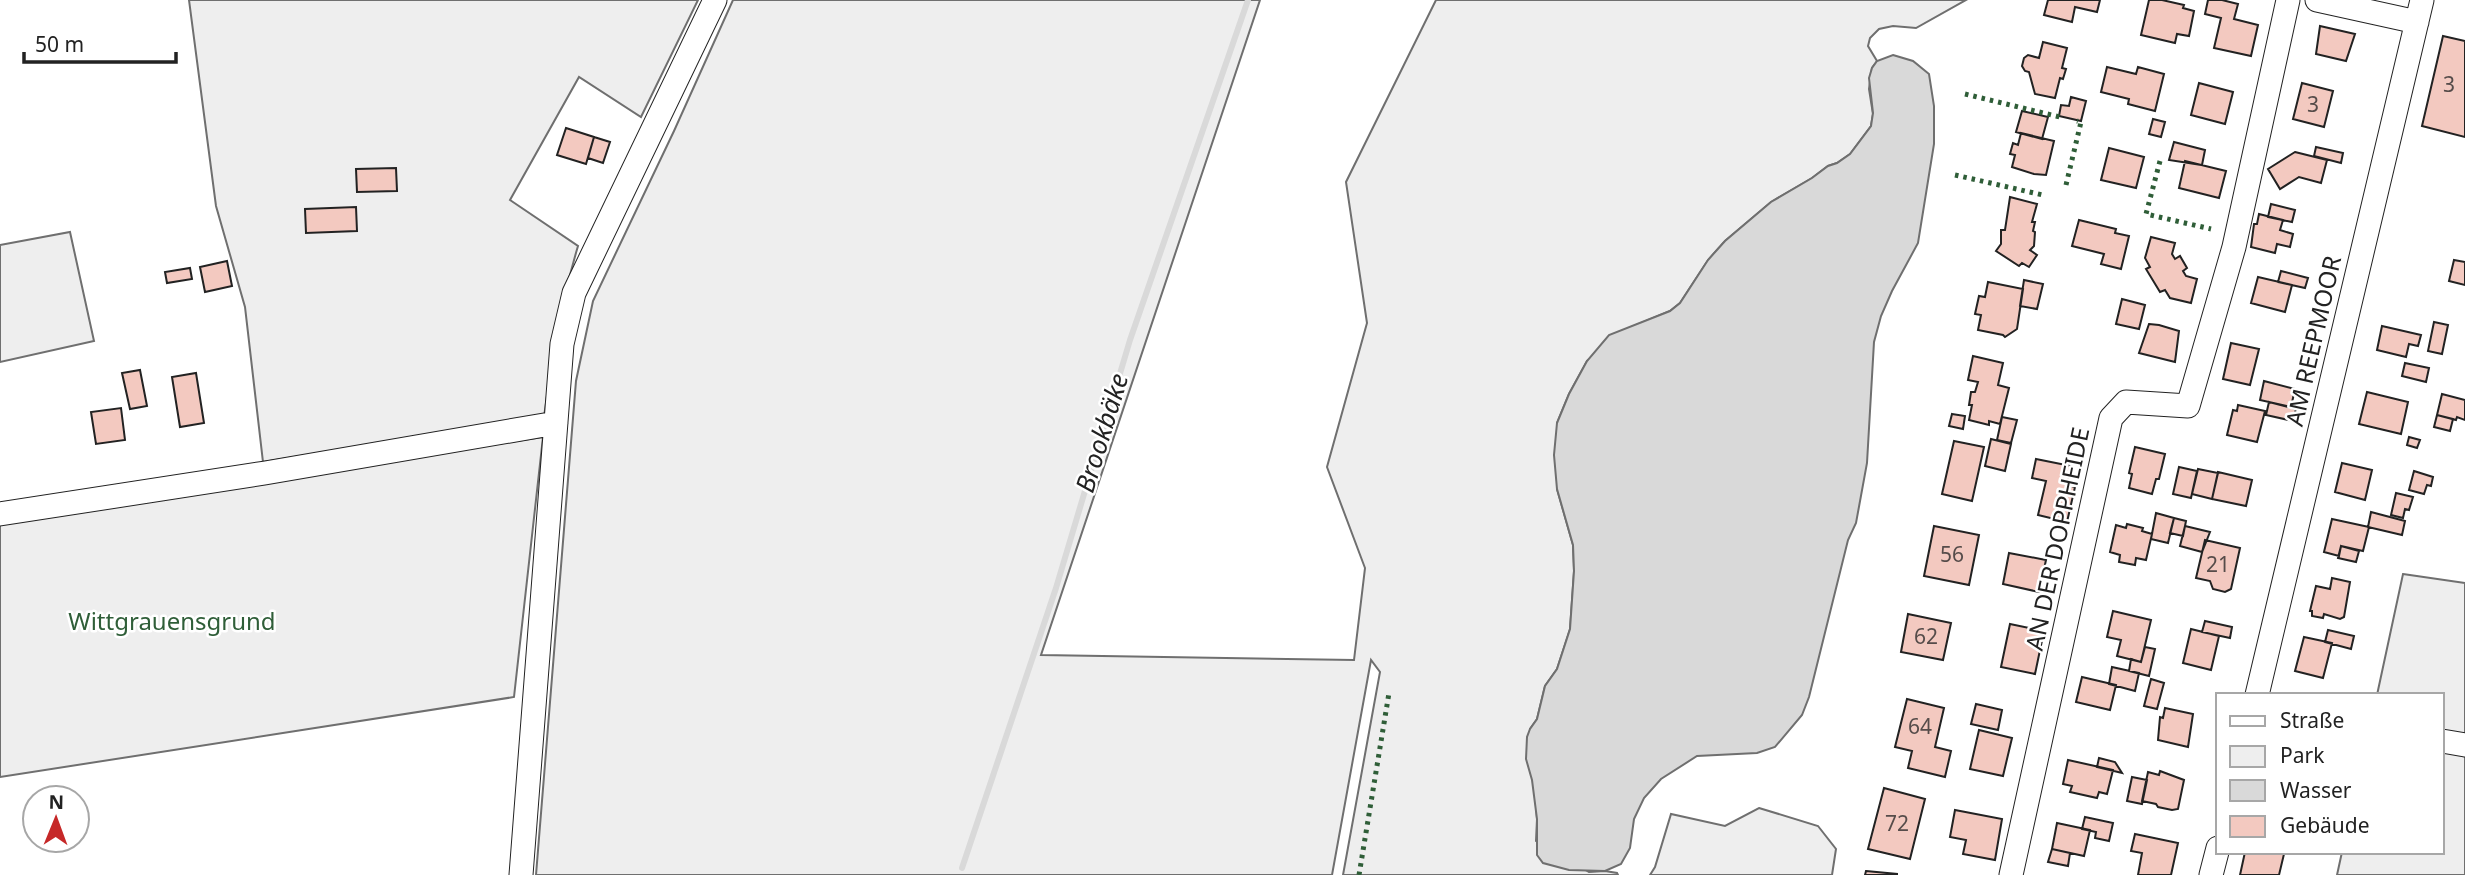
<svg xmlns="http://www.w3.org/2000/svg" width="2465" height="875" font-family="'Noto Sans',sans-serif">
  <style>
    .green { fill: #eee; stroke: #6f6f6f; stroke-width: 2 }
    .water { fill: #d9d9d9; stroke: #6f6f6f; stroke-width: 2 }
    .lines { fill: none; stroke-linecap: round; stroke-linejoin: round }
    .stream { stroke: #d9d9d9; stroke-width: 6 }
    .building { fill: #f3c9c0; stroke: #222; stroke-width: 2 }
    .minor-casing { stroke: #222; stroke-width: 25 }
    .minor { stroke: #fff; stroke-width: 23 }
    .hedge { stroke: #2f5e38; stroke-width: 5; stroke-dasharray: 3.5 5; stroke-linecap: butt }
    .labels { text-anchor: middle; stroke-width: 5; stroke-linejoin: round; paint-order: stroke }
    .number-label { font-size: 21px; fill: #564c4a }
    .street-label { font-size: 24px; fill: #222; stroke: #fff }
    .park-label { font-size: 24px; fill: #2f5e38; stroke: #fff }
    .water-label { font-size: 26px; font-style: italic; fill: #222; stroke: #fff }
  </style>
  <rect width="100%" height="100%" fill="#fff"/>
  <path class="green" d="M189,0h509l-57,117 -62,-40 -69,123 68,46c-17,57 -26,113 -34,171l-281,45 -18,-155 -29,-101z
    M733,0h527l-219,655 313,5 11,-92 -38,-101 40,-144 -21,-141 90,-182h530l-50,28 -23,-2 -14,3 -9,9 -2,8 9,15 -5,7 -3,21 4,25 -2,12 -21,28 -13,9 -9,3 -16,12 -41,24 -46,39 -17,19 -28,43 -10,8 -39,16 -44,34 -18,33 -12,29v66l16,56 1,26 -4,58 -13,40 -12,17 -8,33 -7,10 7,90 -1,22 53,31 16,-1 12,2 1,2h-275l37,-203 -9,-12 -39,215h-796l40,-494 17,-80 81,-170z
    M70,232l24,109 -94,21v-117z
    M543,437l-29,260 -514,80v-257z
    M2403,574l62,9v156l-23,-5v-39h-65z
    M2442,750l23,3v122h-128l5,-23h100z
    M1759,808l59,18 18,23 -4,26h-182l5,-8 16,-53 54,12z"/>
  <path class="water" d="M1893,55l20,6 16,13 5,32v38l-16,99 -26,48 -11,25 -7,26 -7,121 -11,60 -8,17 -39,157 -7,18 -27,32 -18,6 -60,3 -36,23 -17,19 -10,21 -4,29 -9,16 -16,7 -36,-1 -26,-7 -6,-8v-36l-5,-39 -6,-21 1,-22 3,-8 7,-10 8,-33 12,-17 13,-40 4,-58 -1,-26 -16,-56 -3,-34 3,-32 12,-29 18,-33 22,-26 61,-24 10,-8 28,-43 17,-19 46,-39 41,-24 16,-12 9,-3 13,-9 21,-28 2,-13 -4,-35 3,-10 5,-7z"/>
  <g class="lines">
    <path class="stream" d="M962,868l94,-280 74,-248 118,-340"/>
  </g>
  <path class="building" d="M2048,0h52l-3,12 -22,-5 -3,15 -28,-7z
    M2149,0h13l22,5 -1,3 11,3 -5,25 -12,-2 -2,9 -34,-8z
    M2208,0h14l16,4 -4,15 24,6 -7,31 -37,-8 7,-30 -16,-4z
    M2320,26l35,8 -9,27 -30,-7z
    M2443,36l22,5v96l-43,-11z
    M2043,42l24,6 -5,20 4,1 -3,10 -3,-1 -5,20 -20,-4 -6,-22 -4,-1 -3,-5 2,-8 4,-3 11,3z
    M2107,67l29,7 2,-7 26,7 -9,37 -27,-7 1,-5 -28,-7z
    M2199,83l34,9 -8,32 -34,-9z
    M2302,83l31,8 -9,36 -31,-8z
    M2071,97l15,4 -5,20 -22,-5 2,-11 8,1z
    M2022,111l26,6 -6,22 -26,-7z
    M2153,119l12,3 -4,15 -12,-3z
    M566,128l28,9 -8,27 -29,-9z
    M2021,133l33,8 -8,34 -12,-1 -22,-7 3,-12 -5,-1 3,-11 5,2z
    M594,137l16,5 -7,21 -15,-5z
    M2174,142l31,8 -3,15 -33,-5z
    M2316,147l27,6 -2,10 -27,-7z
    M2109,148l35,9 -8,31 -35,-8z
    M2295,152l32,8 -6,23 -22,-6 -19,12 -12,-20z
    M2185,161l41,10 -7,27 -40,-10z
    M396,168l1,23 -40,1 -1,-23z
    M2010,197l27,7 -5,18h3l-2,9 2,1 -1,14 -4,4 7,5 -8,12 -7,-4 -3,3 -23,-15 5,-7v-14h4z
    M2271,204l24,6 -3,12 -24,-5z
    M356,207l1,24 -51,2 -1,-24z
    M2259,214l24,6 -3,10 13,4 -3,13 -13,-3 -2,9 -24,-6 3,-23h3z
    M2079,220l37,9 -1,4 14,3 -8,33 -20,-5 3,-10 -32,-8z
    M2151,237l24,6 -3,11 3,5 5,-3 7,12 -4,3 3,5 11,3 -6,24 -21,-5 -5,-8 -5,2 -14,-23 4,-2 -5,-9z
    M2454,260l11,2v23l-16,-4z
    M227,261l5,25 -27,6 -5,-25z
    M190,268l2,11 -25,4 -2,-11z
    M2281,271l27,7 -3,10 -27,-6z
    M2258,277l34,8 -7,27 -34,-9z
    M2024,280l19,4 -6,25 -17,-3z
    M1988,282l35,7 -6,40 -12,8 -2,-2 -25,-5 3,-15 -6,-1 4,-18 6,1z
    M2122,299l23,6 -6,24 -23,-5z
    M2434,322l14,3 -6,29 -14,-3z
    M2149,324l10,1 20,6 -4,31 -36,-9z
    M2382,326l39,9 -3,11 -9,-2 -3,13 -29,-7z
    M2231,343l28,6 -9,36 -27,-6z
    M1973,356l30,7 -5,22 11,3 -9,36 -11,-3v4l-20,-5 3,-15h-3l2,-13h4l3,-10 -10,-2z
    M2405,363l24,5 -3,14 -24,-6z
    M140,370l7,36 -17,3 -8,-36z
    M196,373l8,50 -24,4 -8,-50z
    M2264,381l31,8 -4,18 -31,-7z
    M2367,392l41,10 -7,32 -42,-10z
    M2442,394l23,6v20l-8,-3 -1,3 -19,-5z
    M2269,402l27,7 -3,12 -27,-6z
    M2238,405l27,6 -8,31 -30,-7 6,-25 4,1z
    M121,408l4,32 -29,4 -5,-32z
    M1952,414l13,2 -2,13 -14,-3z
    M2437,415l16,4 -3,12 -16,-4z
    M2002,417l15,3 -6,23 -14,-3z
    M2409,437l11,3 -3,8 -10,-3z
    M1991,439l20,5 -6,27 -20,-5z
    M1954,441l30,6 -12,54 -30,-7z
    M2135,447l30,7 -6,25h-3l-4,15 -23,-6 3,-14 -3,-1z
    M2036,459l35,7 -4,19 8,2 -8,35 -29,-7 8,-34 -14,-3z
    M2342,463l30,7 -7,30 -30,-8z
    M2179,467l18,4 -6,27 -18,-4z
    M2198,469l20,4 -6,26 -20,-5z
    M2414,471l19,6 -2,9 -4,-1 -3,9 -15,-4z
    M2218,472l34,8 -6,26 -34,-7z
    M2396,493l17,4 -4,13 -4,-1 -2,9 -12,-3z
    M2371,512l34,9 -3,14 -34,-8z
    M2156,513l18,5 -6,25 -17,-4z
    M2174,518l12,3 -3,15 -13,-3z
    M2332,519l37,8 -6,24 -22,-5 -2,10 -15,-4z
    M2127,524l16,4 -1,3 10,3 -6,26 -10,-2 -1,7 -16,-3 1,-7 -10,-3 6,-27 10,3z
    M1934,526l45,9 -10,50 -45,-9z
    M2185,526l25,6 -8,20 -22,-6z
    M2205,540l35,8 -9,41 -6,3 -12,-3 -3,-8 -14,-3z
    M2341,546l18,5 -3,11 -18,-4z
    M2009,553l37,7 -7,32 -36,-8z
    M2332,578l18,4 -6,35 -4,2 -16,-5 -1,4 -11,-2v-5h-2l6,-25 14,3z
    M2113,611l38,9 -10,42 -24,-6 4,-16 -14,-3z
    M1908,614l43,9 -8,37 -42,-8z
    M2205,621l27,6 -2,11 -28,-6z
    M2010,624l34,7 -9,43 -34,-7z
    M2191,629l28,7 -8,34 -28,-7z
    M2328,630l26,6 -3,13 -26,-7z
    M2304,637l28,6 -9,35 -28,-7z
    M2145,647l10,2 -6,27 -20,-5 2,-12 10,3z
    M2112,667l27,6 -4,18 -26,-7z
    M2082,677l34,8 -6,25 -34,-8z
    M2151,679l13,4 -7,26 -13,-3z
    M1907,699l37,9 -9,39 16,4 -6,26 -37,-9 4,-17 -17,-4z
    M1976,704l26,6 -4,20 -27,-6z
    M2165,708l28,6 -5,33 -30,-7 2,-23 3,1z
    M1979,730l33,8 -9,38 -33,-7z
    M2099,758l16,4 7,11 -25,-6z
    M2068,760l45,10 -6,24 -8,-2 -2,6 -27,-6 2,-6 -9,-2z
    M2160,771l24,9 -6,29 -6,1 -14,-3 -2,-3 -14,-3 6,-29 11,3z
    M2132,777l15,3 -5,24 -15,-3z
    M1884,788l41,11 -15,60 -42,-10z
    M1955,810l47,9 -7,41 -32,-6 3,-14 -16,-3z
    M2085,817l28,6 -4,18 -14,-3 1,-6 -14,-3z
    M2057,823l33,7 -6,26 -32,-7z
    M2135,834l43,9 -7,32h-33l4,-22 -11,-2z
    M2052,849l18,4 -2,13 -20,-4z
    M2245,852l39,2 -5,21h-39z
    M1866,871l31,3v1h-32z"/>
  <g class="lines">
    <g class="minor-casing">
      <path id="minor" d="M2317,0l100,22
        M0,514l265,-41 291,-50
        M2257,695l165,-695
        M2442,741l23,4
        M521,875l41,-531 12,-51 141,-293
        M2011,875l100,-457 15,-16 62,4 46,-159 54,-247
        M2211,875l7,-27"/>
    </g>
    <use href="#minor" class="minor"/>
    <path class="hedge" d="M1965,94l99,24
      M2160,161l-14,53 65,15
      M1955,175l88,20
      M2066,185l15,-63 -4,-1
      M1359,875l30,-182"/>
  </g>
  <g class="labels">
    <g class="number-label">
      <text x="2449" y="92">3</text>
      <text x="2313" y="112">3</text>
      <text x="1952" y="562">56</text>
      <text x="2218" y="572">21</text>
      <text x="1926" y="644">62</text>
      <text x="1920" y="734">64</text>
      <text x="1897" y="831">72</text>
    </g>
    <g class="street-label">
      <text transform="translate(2314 341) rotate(-77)" y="8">AM REEPMOOR</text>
      <text transform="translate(2058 539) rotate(-78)" y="8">AN DER DOPPHEIDE</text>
    </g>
    <g class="park-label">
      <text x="172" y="630">Wittgrauensgrund</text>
    </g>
    <g class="water-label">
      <text transform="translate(1102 433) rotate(-73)" y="9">Brookbäke</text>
    </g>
  </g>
  <rect x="2216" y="693" width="228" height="161" fill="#ffffff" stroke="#a7a7a7" stroke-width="2"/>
  <rect x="2230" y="716" width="35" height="10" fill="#ffffff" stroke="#a7a7a7" stroke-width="2"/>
  <text x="2280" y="728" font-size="21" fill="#222222">Straße</text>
  <rect x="2230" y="746" width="35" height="21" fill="#eeeeee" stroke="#a7a7a7" stroke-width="2"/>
  <text x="2280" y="763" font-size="21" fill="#222222">Park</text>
  <rect x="2230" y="780" width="35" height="21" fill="#d9d9d9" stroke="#a7a7a7" stroke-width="2"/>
  <text x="2280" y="798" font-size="21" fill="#222222">Wasser</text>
  <rect x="2230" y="816" width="35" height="21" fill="#f3c9c0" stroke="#a7a7a7" stroke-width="2"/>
  <text x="2280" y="833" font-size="21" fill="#222222">Gebäude</text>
  <g transform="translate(56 819) rotate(1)"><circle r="33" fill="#ffffff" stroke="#a7a7a7" stroke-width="2"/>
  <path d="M0-5L12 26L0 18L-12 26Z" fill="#c62828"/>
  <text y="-10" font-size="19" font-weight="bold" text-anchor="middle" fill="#222222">N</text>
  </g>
  <path d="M24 52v10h152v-10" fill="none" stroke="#222222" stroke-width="3.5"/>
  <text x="35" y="52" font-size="21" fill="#222222" stroke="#ffffff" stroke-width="5" paint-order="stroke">50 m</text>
</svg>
